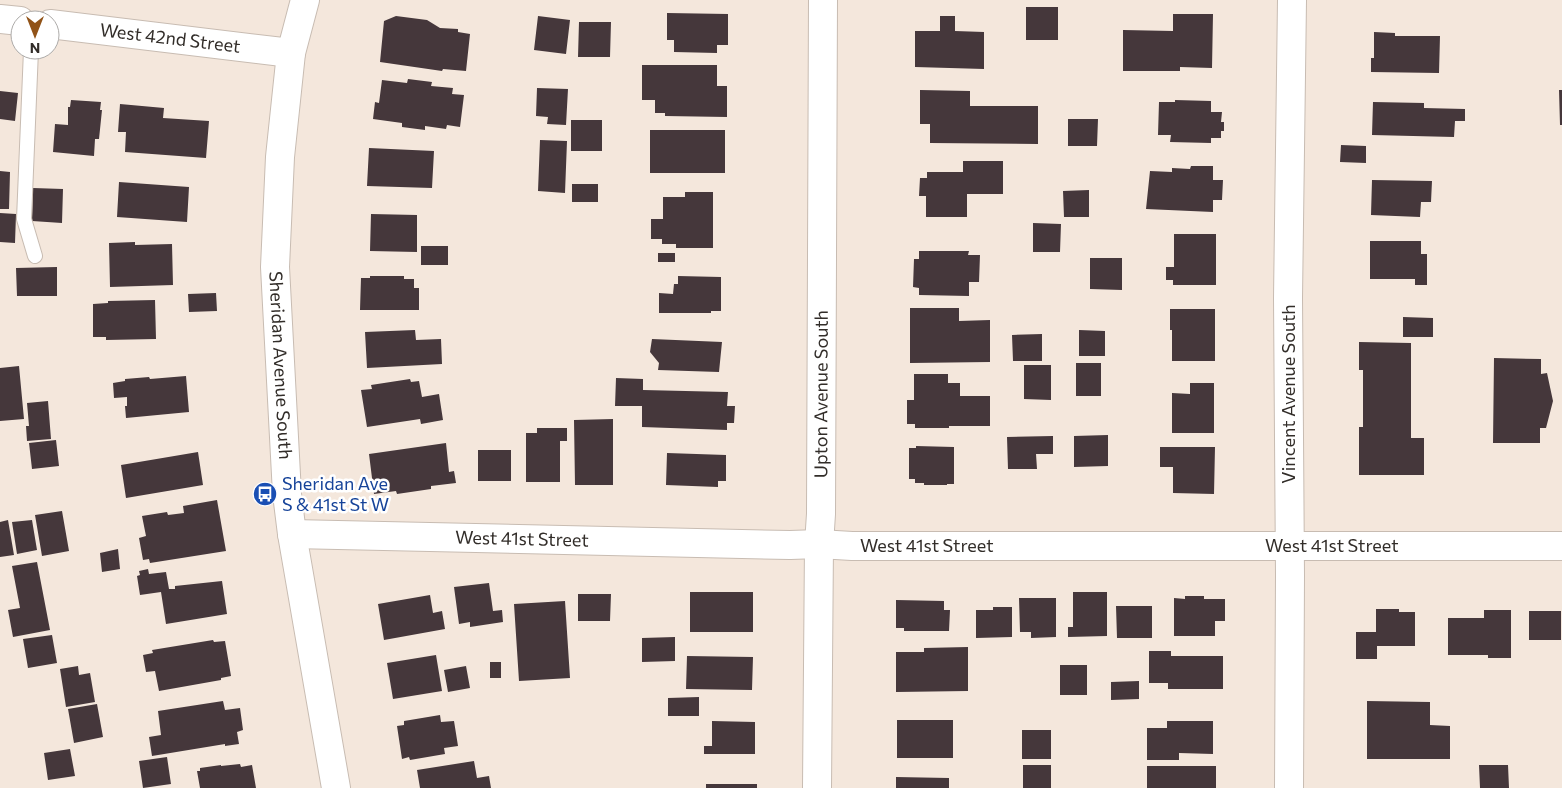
<svg xmlns="http://www.w3.org/2000/svg" width="1562" height="788" font-family="Commissioner,sans-serif">
  <style>
    .building { fill: #45373b }
    .lines { fill: none; stroke-linecap: round; stroke-linejoin: round }
    .lane-casing { stroke: #c8bcb2; stroke-width: 16 }
    .street-casing { stroke: #c8bcb2; stroke-width: 30 }
    .secondary-casing { stroke: #c8bcb2; stroke-width: 30 }
    .lane { stroke: #fff; stroke-width: 14 }
    .street { stroke: #fff; stroke-width: 28 }
    .secondary { stroke: #fff; stroke-width: 28 }
    .labels { text-anchor: middle; stroke-width: 5; stroke-linejoin: round; paint-order: stroke }
    .street-label { font-size: 18px; fill: #322d29; stroke: #fff }
    .transit-label { font-size: 18px; fill: #164399; stroke: #fff; text-anchor: start }
  </style>
  <rect width="100%" height="100%" fill="#f4e7dc"/>
  <path class="building" d="M1026,7h32v33h-32z
    M667,13l61,1v31h-11v8l-43,-1v-12h-7z
    M1173,14h40l-1,54 -32,-1v4h-57v-41l50,1z
    M396,16l31,4 13,8 18,1v3l12,2 -4,37 -23,-2 -1,2 -62,-9 4,-41z
    M538,16l32,4 -4,34 -32,-4z
    M940,16h15v15l29,1v37l-69,-2v-36h25z
    M579,22h32l-1,35h-32z
    M1374,32l21,1v3h45l-1,37 -68,-1v-14h3z
    M642,65h75v21h10v31l-62,-1v-3h-10v-13h-13z
    M408,79l24,3 -1,4 22,2 -1,6 12,1 -4,32 -13,-2 -1,4 -21,-3v4l-23,-3v-4l-29,-4 2,-17 4,1 3,-23 25,3z
    M537,88l31,1 -2,36 -19,-1 1,-7 -12,-1z
    M920,90l50,1v15h68v38l-108,-1v-19h-10z
    M1559,90h3v35h-2z
    M0,91l18,2 -3,28 -15,-2z
    M71,100l30,2 -1,8h2l-3,29h-4l-1,17 -41,-4 2,-28 13,1v-18h2z
    M1175,100l36,1v11h11l-1,10h3v9h-3v7h-10v5l-41,-1 1,-7h-13l1,-33h16z
    M1373,102l51,1v5l41,1v12h-10l-1,16 -82,-2z
    M120,104l44,4 -1,10 46,3 -3,37 -81,-6 1,-20h-8z
    M1068,119h30l-1,27h-29z
    M571,120h31v31h-31z
    M650,130h75v43h-75z
    M540,140l27,1 -2,52 -27,-2z
    M1341,145l25,1v17l-26,-1z
    M369,148l65,3 -2,37 -65,-2z
    M963,161h40v33h-36v23h-41v-21h-7l1,-18h7v-6h36z
    M1191,166h22v14h10l-1,20h-9v12l-67,-3 4,-38 22,1v-4l18,1z
    M0,171l10,1 -1,37h-9z
    M1372,180l60,1 -1,21h-10l-1,15 -49,-2z
    M119,182l70,5 -2,35 -70,-5z
    M572,184h26v18h-26z
    M33,188l30,1 -1,34 -30,-2z
    M1089,190v27h-25l-1,-26z
    M685,192h28v56h-37v-4h-14v-5h-11v-20h12v-22h22z
    M0,213l16,1 -1,29 -15,-1z
    M371,214l46,1v37l-47,-1z
    M1033,223l28,1 -1,28h-27z
    M1174,234h42v51h-43v-5h-7v-13h8z
    M1370,241h51v13h6v31h-12v-6h-45z
    M135,242v3l37,-1 1,41 -63,2 -1,-44z
    M421,246h27v19h-27z
    M919,251h50l-1,4h12l-1,27h-10v14l-50,-1v-7l-6,-1 1,-28h5z
    M658,253h17v9h-17z
    M1090,258h32v32l-32,-1z
    M57,267v29h-40l-1,-28z
    M370,276h34v3h10v9h5v22h-59l1,-32h9z
    M678,276l43,1v34h-10v2h-52v-20l14,1 1,-10h4z
    M216,293l1,18 -28,1 -1,-18z
    M155,300l1,39 -50,1v-3h-13v-33l15,-1v-2z
    M910,308h49v13l31,-1v42l-80,1z
    M1170,309h45v52h-43v-31h-2z
    M1403,317l30,1v19h-30z
    M415,330l1,10 25,-1 1,25 -75,4 -2,-36z
    M1079,330l26,1v25h-26z
    M1042,334v27h-29l-1,-26z
    M652,339l70,3 -3,30 -61,-2 1,-7 -9,-11z
    M1359,342l52,1v95h13v37h-65v-48h4v-57h-4z
    M1494,358l47,1v15l6,-1 6,28 -7,27h-6v15h-47z
    M1076,363h25v33h-25z
    M1024,365h27v35l-27,-1z
    M19,366l5,53 -24,2v-53z
    M914,374h34v9h12v13h30v30h-41v2h-34v-4h-8v-24h7z
    M186,376l3,36 -63,6 -1,-12h2v-9l-13,1 -1,-15 12,-2v-2l24,-2 1,2z
    M616,378l27,1v11l85,2 -1,14h8l-1,17h-7v7l-85,-3v-21h-27z
    M410,379l1,3 8,-1 3,16 17,-3 4,26 -22,4 -1,-5 -53,8 -6,-37 11,-1 -1,-4z
    M1190,383h24v50h-42v-40l18,1z
    M48,401l3,38 -24,2 -1,-15h3l-2,-23z
    M613,419v66h-38l-1,-65z
    M537,428h30v13h-7v41h-34v-49h11z
    M1108,435v31l-34,1v-31z
    M1053,436v18h-17l1,15h-29l-1,-32z
    M56,440l3,26 -27,3 -3,-26z
    M446,443l3,29 5,-1 2,12 -25,3v3l-34,5 -1,-3 -22,3 -5,-40z
    M916,446l38,1v37h-7v1h-23v-2h-9v-4h-6v-31h7z
    M1160,447h55l-1,47 -41,-1v-26h-13z
    M478,450h33v31h-33z
    M198,452l5,33 -77,13 -5,-33z
    M667,453l59,2v26h-8v6l-52,-2z
    M217,500l9,51 -76,12 -1,-4 -6,1 -4,-22 7,-2 -4,-20 25,-4 1,3 16,-2 -1,-7z
    M62,511l7,40 -27,5 -7,-41z
    M8,520l6,35 -14,2v-35z
    M32,520l5,30 -20,4 -5,-32z
    M118,549l2,20 -18,3 -2,-19z
    M37,562l13,68 -37,7 -5,-27 12,-2 -8,-42z
    M148,569l1,5 17,-2 3,17h6v-3l47,-5 5,33 -61,10 -5,-32 -21,3 -3,-19 3,-1 -1,-4z
    M489,583l4,28 9,-1 1,12 -33,5v-5l-11,2 -5,-37z
    M690,592h63v40h-63z
    M1073,592h34v44l-39,1v-10h5z
    M578,594h33l-1,27h-32z
    M430,595l3,18 9,-2 3,18 -61,11 -6,-36z
    M1185,596h19v3h21v22h-10v15h-41v-38l11,1z
    M1019,598h37v39l-25,1v-6h-11z
    M896,600l48,1v9h6l-1,21h-45v-3h-8z
    M565,601l5,77 -51,3 -5,-77z
    M1116,606h36v32h-35z
    M993,607h19v30l-36,1v-28h17z
    M1376,609h23v3h16v34h-38v13h-21v-27h20z
    M1484,610h27v48h-23v-3h-40v-37h36z
    M1529,611h32v29h-32z
    M52,635l5,28 -29,5 -5,-29z
    M675,637v24l-33,1v-24z
    M213,640l1,2 11,-1 6,35 -10,2v2l-62,11 -4,-20 -9,1 -3,-17 10,-2 -1,-3z
    M968,647v44l-72,1v-40h28v-4z
    M1149,651h22v5h52v33h-55v-6h-19z
    M436,655l6,36 -49,8 -6,-36z
    M687,656l66,1 -1,33 -66,-1z
    M490,662h11v16h-11z
    M1060,665h27v30h-27z
    M78,666l1,9 11,-2 5,29 -29,5 -6,-38z
    M466,666l4,22 -22,4 -4,-22z
    M1139,681v18l-28,1v-18z
    M699,697v19h-31v-18z
    M223,701l2,9 15,-2 3,22 -6,2 2,12 -14,2v-2l-73,12 -3,-19 12,-2 -3,-24z
    M1367,701l63,1v23l20,1v33h-83z
    M97,704l6,33 -29,6 -6,-34z
    M440,715l1,7 13,-1 4,25 -14,2 1,6 -35,6 -1,-3 -7,2 -5,-33 7,-1v-4z
    M897,720h56v38h-56z
    M712,721l43,1v32h-51v-8h8z
    M1167,721h46v33l-34,-1v7h-32v-32h20z
    M1022,730h29v29h-29z
    M70,749l5,27 -27,4 -4,-27z
    M167,757l4,27 -28,4 -4,-27z
    M474,761l3,17 12,-2 2,12h-71l-3,-18z
    M240,764l1,3 11,-2 4,23h-56l-3,-17h3v-3l21,-3v1z
    M1023,765h28v23h-28z
    M1479,765h29l1,23h-29z
    M1147,766h69v22h-69z
    M896,777l53,1v10h-53z
    M706,784h51v4h-51z"/>
  <g class="lines">
    <g class="lane-casing">
      <path id="lane" d="M31,50l-7,169 11,37"/>
    </g>
    <g class="street-casing">
      <g id="street">
        <path d="M0,19l20,2"/>
        <path id="s1" d="M50,24l241,29"/>
        <path id="s2" d="M292,534l498,11 29,-1 33,2h710"/>
        <path id="s3" d="M817,788l2,-244 2,-30 2,-514"/>
        <path d="M1289,788l1,-213 -2,-277 4,-298"/>
      </g>
    </g>
    <g class="secondary-casing">
      <g id="secondary">
        <path id="s4" d="M305,0l-14,53 -11,104 -5,110 12,227 5,40 44,254"/>
      </g>
    </g>
    <use href="#lane" class="lane"/>
    <use href="#street" class="street"/>
    <use href="#secondary" class="secondary"/>
  </g>
  <defs>
    <g id="bus-disc" transform="scale(1.25)"><circle r="9.5" fill="#1a4fb4" stroke="#fff"/><path d="M-5-6H5V4H4V6H2V4H-2V6H-4V4H-5ZM-3.5-4V0h7V-4ZM-3.5 1.2v1.5H-2V1.2ZM2 1.2v1.5H3.5V1.2Z" fill="#fff"/></g>
  </defs>
  <g fill-rule="evenodd">
    <use href="#bus-disc" x="265" y="494"/>
  </g>
  <g class="labels">
    <g class="street-label">
      <text dy="6" stroke="none"><textPath href="#s1" startOffset="121">West 42nd Street</textPath></text>
      <text dy="6" stroke="none"><textPath href="#s4" startOffset="368">Sheridan Avenue South</textPath></text>
      <text dy="6" stroke="none"><textPath href="#s3" startOffset="394">Upton Avenue South</textPath></text>
      <text transform="translate(1289 394) rotate(-90)" y="6">Vincent Avenue South</text>
      <text dy="6" stroke="none"><textPath href="#s2" startOffset="230">West 41st Street</textPath></text>
      <text dy="6" stroke="none"><textPath href="#s2" startOffset="635">West 41st Street</textPath></text>
      <text dy="6" stroke="none"><textPath href="#s2" startOffset="1040">West 41st Street</textPath></text>
    </g>
    <g class="transit-label">
      <text x="282" y="490">Sheridan Ave<tspan x="282" dy="21">S &amp; 41st St W</tspan></text>
    </g>
  </g>
  <g transform="translate(35 35) rotate(180)"><circle r="24" fill="#ffffff" stroke="#adaba9"/>
  <path d="M0-4L9 19L0 12L-9 19Z" fill="#915318"/>
  <text y="-8" font-size="14" font-weight="bold" text-anchor="middle" fill="#322d29">N</text>
  </g>
</svg>
